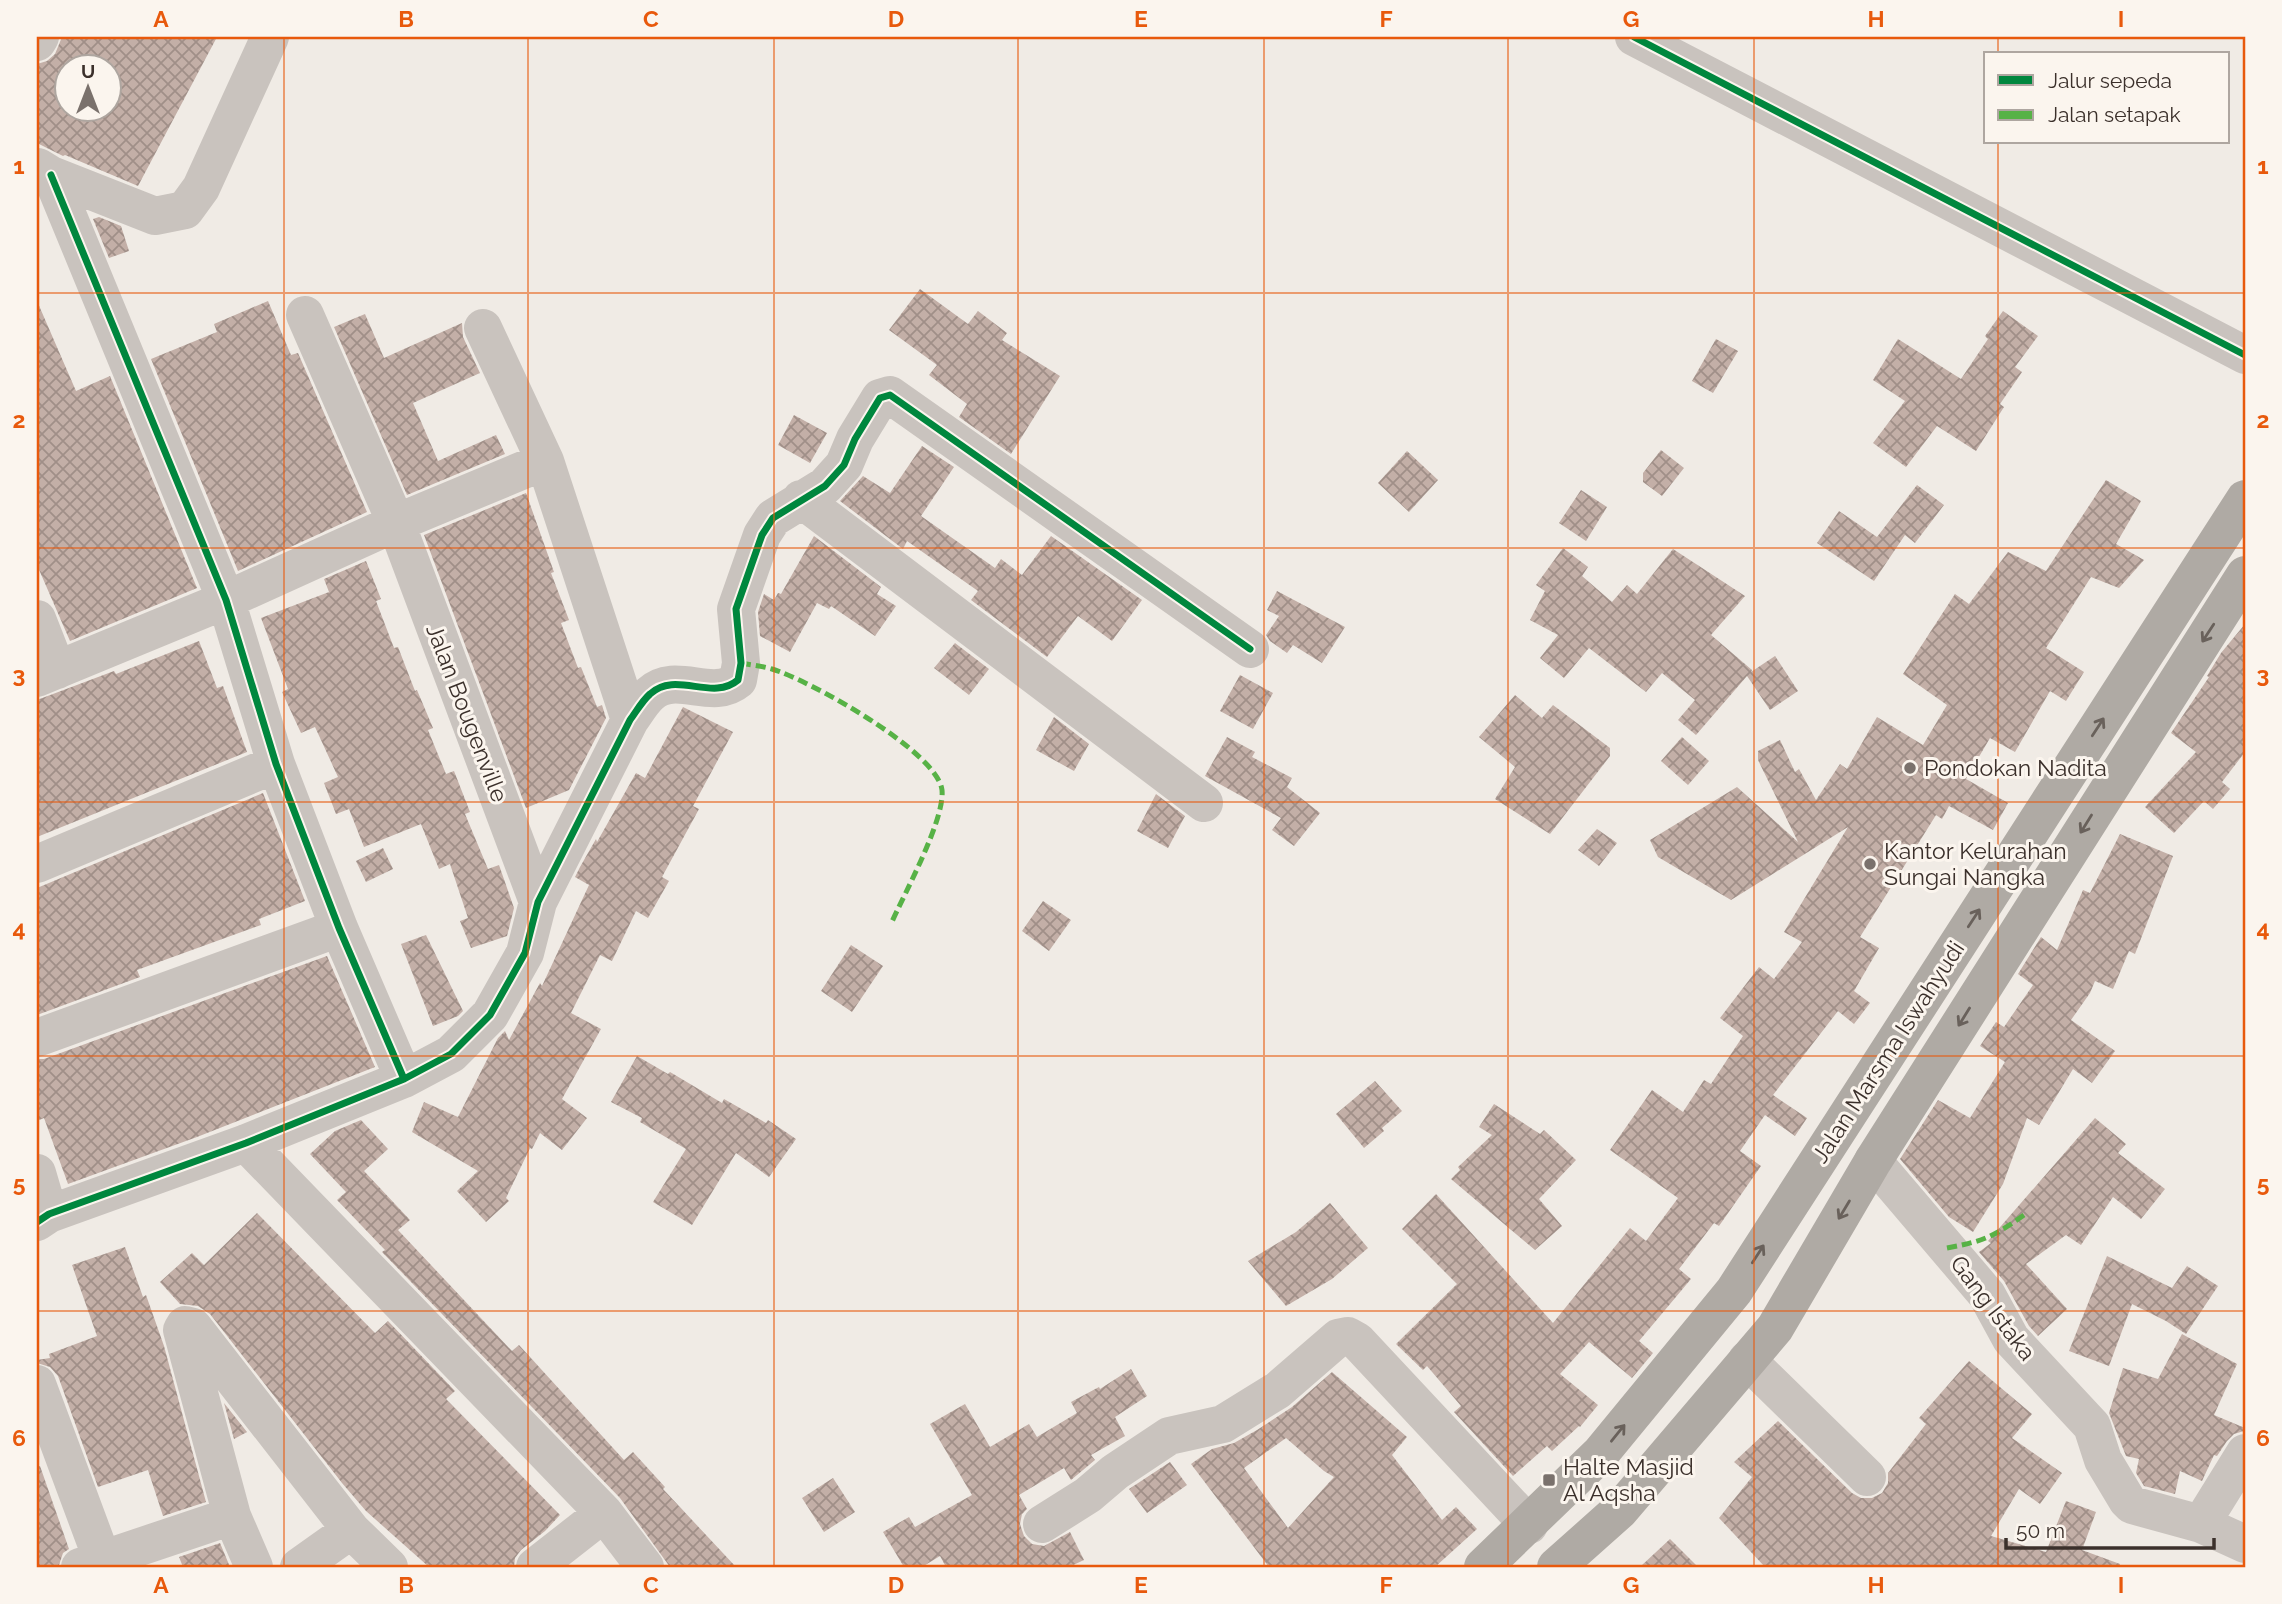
<svg xmlns="http://www.w3.org/2000/svg" width="2282" height="1604" font-family="Raleway,sans-serif">
  <style>
    .building { fill: url(#building-cross-hatch); fill-rule: evenodd }
    .lines { fill: none; stroke-linecap: round; stroke-linejoin: round }
    .minor { stroke: #c9c3be; stroke-width: 38 }
    .highway { stroke: #afaaa4; stroke-width: 38 }
    .quiet { stroke: #57b246; stroke-width: 5; stroke-dasharray: 10 5; stroke-linecap: butt }
    .cycleway-casing { stroke: #fbf5ee; stroke-width: 11 }
    .cycleway { stroke: #00873e; stroke-width: 7 }
    .oneway { stroke: #69615b }
    .grid { fill: none; stroke: #e8590c; stroke-width: 2; stroke-opacity: 0.55 }
    .poi-dot { fill: #7a716c; stroke: #fbf5ee; stroke-width: 2.5 }
    .labels { text-anchor: middle; stroke-width: 6; stroke-linejoin: round; paint-order: stroke }
    .street-label { font-size: 23px; fill: #3b302b; stroke: #fbf5ee }
    .poi-label { font-size: 23px; fill: #3b302b; stroke: #fbf5ee; text-anchor: start }
    .neatline { fill: none; stroke: #e8590c; stroke-width: 2.5 }
    .grid-label { font-size: 23px; text-anchor: middle; font-weight: bold; fill: #e8590c }
  </style>
  <defs>
    <pattern id="building-cross-hatch" width="8" height="8" patternUnits="userSpaceOnUse" patternTransform="scale(1.75)"><rect width="8" height="8" fill="#c3afa7"/><path d="M0 0l8 8M0 8l8-8" fill="none" stroke="#a08f88"/></pattern>
  </defs>
  <rect width="100%" height="100%" fill="#f0ebe5"/>
  <path class="building" d="M62,37h155l-79,149 -73,-31 -2,1 -26,-13v-79l10,-3 8,-7zM66,66h42v42h-42z
    M99,217l22,9 8,25 -20,7 -16,-39z
    M920,289l48,35 10,-13 29,22 -5,7 58,36 -49,78 -52,-37 8,-13 -38,-29 8,-10 -48,-35z
    M37,301l39,90 34,-15 87,212 -127,53 -33,-76z
    M268,301l23,54 7,-2 69,159 -129,59 -87,-212 66,-27 -3,-8z
    M2003,311l35,25 -23,31 7,5 -22,32 4,3 -28,44 -39,-25 -31,41 -33,-24 32,-42 -32,-21 25,-41 63,40 27,-40 -3,-3z
    M365,314l19,44 78,-35 1,14 17,36 -67,30 25,58 58,-26 9,19 -98,41 -73,-168z
    M1716,339l22,12 -25,42 -21,-12z
    M794,415l33,18 -17,30 -32,-18z
    M922,446l32,21 -33,49 74,52 6,-9 21,16 29,-39 91,64 -30,41 -34,-25 -31,41 -76,-57 7,-9 -71,-50 -4,8 -63,-48 23,-25 27,17z
    M1661,450l23,18 -22,28 -19,-14v-9z
    M1407,451l31,29 -29,32 -31,-29z
    M2106,480l35,21 -25,43 28,16 -25,28 -28,-11 -45,71 38,24 -18,29 -16,-10 -35,61 -25,-14 -24,41 42,24 -15,27 -44,-24 -7,13 -6,-4 -76,122 19,11 -25,43 16,12 -16,21 -16,-13 -65,84 34,23 -12,18 -30,-21 -25,36 21,15 -42,60 -5,-3 -35,46 12,10 -52,62 14,12 -21,25 -43,-36 -29,32 38,31 -18,22 -1,-1 -27,25 -5,-5 -34,30 -59,-64 7,-6 -34,-40 -4,4 -27,-26 61,-60 -55,-55 34,-35 117,129 77,-95 16,13 32,-43 -68,-48 42,-60 31,22 21,-32 7,4 32,-48 -23,-18 39,-51 15,12 28,-37 -18,-10 64,-105 -117,73 -73,-43 -8,-17 87,-53 61,55 -40,-82v-9l22,-11 15,32 4,-3 17,31 24,-36 7,5 30,-52 46,28 24,-40 -44,-31 52,-80 14,10 39,-52 38,19z
    M1917,485l27,20 -29,38 -10,-8 -31,46 -57,-38 22,-32 38,26z
    M1581,490l26,17 -21,34 -27,-18z
    M526,493l28,79 -3,1 18,47 -8,3 17,45 3,-1 16,40 5,-2 4,13 -37,72 -43,18 -102,-273z
    M814,536l67,51 -4,7 19,12 -21,30 -44,-30 -2,3 -12,-6 -27,49 -30,-16 -2,-24 6,-18 10,6 4,-7 3,1z
    M1563,548l25,19 -6,9 30,26 15,-17 10,9 36,-45 72,47 -34,39 41,35 -1,2 24,-16 23,35 -28,19 -23,-34 -51,59 -18,-15 17,-20 -33,-27 -16,19 -57,-44 -25,30 -24,-20 18,-23 -28,-15 15,-29 -9,-6z
    M366,561l15,38 -5,2 18,47 4,-1 17,44 2,-1 16,38 -5,2 18,44 8,-3 16,41 -5,2 23,55 11,-4 15,43 -7,28 -36,12 -11,-27 8,-3 -18,-54 -11,5 -18,-45 -57,23 -15,-38 -13,5 -12,-31 14,-6 -23,-50 -14,6 -19,-41 6,-3 -27,-71 68,-26 -5,-13z
    M1277,591l68,36 -23,36 -29,-18 -6,8 -17,-12 -4,-6 13,-19 -12,-6z
    M2245,624v128l-23,30 8,7 -17,20 -9,-8 -30,32 -29,-26 51,-55 -25,-19 38,-56 -2,-1 14,-23z
    M199,641l18,47 6,-2 24,66 -210,85v-137l77,-29 2,3z
    M955,643l34,26 -20,26 -35,-27z
    M1240,675l33,18 -20,36 -33,-18z
    M1515,695l27,23 11,-13 57,43v8l-60,78 -55,-35 20,-32 -36,-30z
    M683,707l50,25 -40,74 6,3 -37,68 7,4 -21,37 -12,-7 -24,50 -12,-6 -29,58 30,16 -39,70 25,19 -25,32 -22,-17 -8,16 -2,-1 -24,50 3,3 -23,21 -29,-31 21,-20 -66,-39 12,-30 34,15 40,-79 7,-7 4,9 31,-57 2,3 47,-101 -14,-8 5,-10 16,-28 1,3 39,-69 9,5z
    M1054,717l35,27 -15,27 -38,-21z
    M1227,737l28,15 -3,5 40,21 -5,9 33,26 -26,33 -22,-16 9,-12 -76,-42z
    M1682,737l27,24 -21,24 -27,-24z
    M263,793l42,108 -46,18 2,6 -124,45 3,7 -103,38v-127z
    M1156,794l29,22 -17,32 -31,-17z
    M1597,829l20,14 -18,23 -21,-16z
    M2120,834l53,22 -38,98 -6,-3 -16,38 -18,-8 -5,12 -19,27 44,31 -23,32 -19,-14 -34,56 -12,-7 -24,66 -30,48 -24,-15 -49,-58 38,-59 32,18 35,-56 -25,-16 16,-24 8,5 29,-42 -15,-11 23,-37 16,13 26,-60 7,3z
    M383,848l10,21 -27,13 -10,-21z
    M1043,901l28,19 -22,31 -27,-20z
    M426,935l37,76 -5,5 -25,10 -32,-82z
    M851,945l32,21 -31,46 -31,-21z
    M327,956l48,111 -178,70 -129,47 -24,-66 -7,3v-62h7z
    M637,1056l31,18 2,-2 52,31 2,-4 42,24 2,-3 28,19 -27,38 -33,-24 -44,72 -39,-23 33,-53 -46,-27 2,-4 -31,-16z
    M1375,1081l27,30 -20,17 2,3 -20,17 -28,-34z
    M1494,1104l46,30 4,-4 32,30 -37,39 23,27 -27,24 -84,-71 9,-9 -2,-3 34,-32 -13,-8z
    M2095,1118l31,26 -8,9 47,36 -24,30 -28,-22 -32,48 -15,-10 -40,29 41,45 -29,27 -9,-10 -25,-45 -25,-29 12,-9 -3,-2z
    M361,1120l27,29 -24,22 46,49 -12,10 114,121 7,-6 105,115 9,-8 32,35 -2,2 73,78h-66l-50,-69 -238,-246 3,-2 -48,-50 9,-8 -36,-38 25,-23z
    M1330,1203l38,45 -36,31 -46,27 -38,-45 48,-29z
    M257,1213l118,120 13,-12 67,70 -9,8 114,116 -15,16 -24,19 -6,8 -1,9h-85l-63,-56 -24,-28 -132,-169 -12,-8 -18,-2 -20,-22 32,-29 12,12z
    M125,1247l18,50 3,-2 18,51 42,156 -43,14 -15,-46 -50,17 -40,-111 -8,-9 -13,-4v-3l13,-2 -1,-4 48,-18 -25,-71z
    M2107,1256l65,32 15,-22 31,20 -32,48 -20,-13 -34,-17 -23,62 -40,-15z
    M2182,1334l55,30 -23,51 31,13 -1,3 -10,3 -7,7 -10,15 -3,-1 -12,26 -22,-10 -5,23 -31,-8 -8,-13 3,-14 -13,-3 -17,-43 14,-45 35,11z
    M1969,1361l63,53 -20,24 50,35 -22,31 -21,-15 -28,47 55,16 20,-51 30,11 -14,38 38,14v3h-355l-46,-49 33,-41 -18,-15 44,-41 74,72 9,5h11l10,-5 6,-10v-10l38,-49 -7,-6z
    M1131,1369l16,27 -32,21 10,19 -34,19 4,5 -24,20 -7,-12 -45,27 8,14 -5,5 -2,10 4,12 8,8 12,2 26,-14 14,28 -15,7h-123l-6,-11 -18,11h-18l-21,-35 26,-15 6,10 57,-32 -42,-71 35,-20 25,43 39,-23 8,13 40,-24 -6,-11 28,-15 1,2z
    M1332,1372l75,65 -15,18 50,65 14,-13 21,22 -42,38h-166l-78,-103 21,-15 22,-6 23,-13 35,-23zM1286,1438l38,33 10,6 -46,51 -44,-60z
    M224,1403l23,29 -13,7z
    M1170,1462l17,23 -40,28 -18,-24z
    M40,1466l29,83 -6,4 -4,12 -6,2h-16v-100z
    M833,1478l22,34 -31,20 -22,-34z
    M1670,1539l28,28h-58z
    M220,1543l10,24h-47l-4,-10z"/>
  <g class="lines">
    <path class="minor" d="M1634,37l611,318
      M37,42l3,-5
      M38,167l13,8 104,41 30,-6 16,-22 69,-151
      M51,175l175,425 50,164 63,164 65,151
      M305,315l91,208 142,379
      M483,328l62,133
      M801,499l403,304
      M37,619l20,51
      M37,678l189,-78 170,-77 149,-62 85,259
      M37,864l239,-100
      M37,1038l302,-110
      M246,1143l358,370 41,54
      M1873,1161l114,134 24,44 81,87 11,34 24,40 5,5 69,19 44,20
      M37,1173l12,41
      M37,1222l12,-8 197,-71 158,-64 47,-25 39,-39 35,-62 13,-51 92,-182c6,-8 12,-19 20,-26 26,-24 62,8 88,-14l3,-17 -5,-54 26,-74 11,-17 52,-32 19,-21 11,-26 25,-41 10,-3 360,254
      M1747,1360l120,117
      M37,1384l68,183
      M1042,1524l46,-29 27,-23 54,-36 54,-12 55,-34 60,-52 10,-2 9,5 172,184
      M2201,1524l44,-71
      M80,1567l152,-51
      M254,1567l-22,-51 -50,-186 3,-5 8,2 158,203
      M299,1567l52,-37 38,37
      M535,1567l69,-54"/>
    <path class="highway" d="M1483,1567l117,-113 134,-163 511,-792
      M1556,1567l64,-57 155,-182 98,-167 372,-586"/>
    <path class="quiet" d="M741,663c10,2 21,3 31,6 37,11 165,82 170,121 3,30 -38,104 -51,134
      M1947,1248c37,-7 46,-11 77,-33"/>
    <g class="cycleway-casing">
      <path id="cycleway" d="M1634,37l611,318
        M51,175l175,425 50,164 63,164 65,151
        M37,1222l12,-8 197,-71 158,-64 47,-25 39,-39 35,-62 13,-51 92,-182c6,-8 12,-19 20,-26 26,-24 62,8 88,-14l3,-17 -5,-54 26,-74 11,-17 52,-32 19,-21 11,-26 25,-41 10,-3 360,254"/>
    </g>
    <use href="#cycleway" class="cycleway"/>
  </g>
  <defs><path id="oneway-shaft" d="M-6 0H5M1.5-3L5.5 0L1.5 3" fill="none" stroke-width="1.6" stroke-linecap="round" stroke-linejoin="round" transform="scale(1.75)"/></defs>
  <g class="oneway">
    <use href="#oneway-shaft" transform="translate(2208 633) rotate(123)"/>
    <use href="#oneway-shaft" transform="translate(2098 727) rotate(-57)"/>
    <use href="#oneway-shaft" transform="translate(2086 824) rotate(122)"/>
    <use href="#oneway-shaft" transform="translate(1974 918) rotate(-57)"/>
    <use href="#oneway-shaft" transform="translate(1964 1017) rotate(122)"/>
    <use href="#oneway-shaft" transform="translate(1844 1210) rotate(121)"/>
    <use href="#oneway-shaft" transform="translate(1758 1254) rotate(-57)"/>
    <use href="#oneway-shaft" transform="translate(1618 1433) rotate(-51)"/>
  </g>
  <path class="grid" d="M284,37v1530M528,37v1530M774,37v1530M1018,37v1530M1264,37v1530M1508,37v1530M1754,37v1530M1998,37v17M1998,142v1425M37,293h2208M37,548h2208M37,802h2208M37,1056h2208M37,1311h2208"/>
  <g class="poi-dot">
    <circle cx="1910" cy="768" r="7"/>
    <circle cx="1870" cy="864" r="7"/>
    <rect x="1542" y="1473" width="14" height="14" rx="3.5"/>
  </g>
  <g class="labels">
    <g class="street-label">
      <text transform="translate(467 713) rotate(69)" y="8">Jalan Bougenville</text>
      <text transform="translate(1888 1052) rotate(-57)" y="8">Jalan Marsma Iswahyudi</text>
      <text transform="translate(1993 1308) rotate(53)" y="8">Gang Istaka</text>
    </g>
    <g class="poi-label">
      <text x="1924" y="776">Pondokan Nadita</text>
      <text x="1884" y="859">Kantor Kelurahan<tspan x="1884" dy="26">Sungai Nangka</tspan></text>
      <text x="1563" y="1475">Halte Masjid<tspan x="1563" dy="26">Al Aqsha</tspan></text>
    </g>
  </g>
  <rect width="2282" height="1604" fill="none" stroke="#fbf5ee" stroke-width="77"/>
  <rect x="1984" y="52" width="245" height="91" fill="#fbf5ee" stroke="#aea6a0" stroke-width="2"/>
  <rect x="1998" y="75" width="35" height="10" fill="#00873e" stroke="#aea6a0" stroke-width="2"/>
  <text x="2048" y="88" font-size="21" fill="#3b302b">Jalur sepeda</text>
  <rect x="1998" y="110" width="35" height="10" fill="#57b246" stroke="#aea6a0" stroke-width="2"/>
  <text x="2048" y="122" font-size="21" fill="#3b302b">Jalan setapak</text>
  <g transform="translate(88 88)"><circle r="33" fill="#fbf5ee" stroke="#aea6a0" stroke-width="2"/>
  <path d="M0-5L12 26L0 18L-12 26Z" fill="#7a716c"/>
  <text y="-10" font-size="19" font-weight="bold" text-anchor="middle" fill="#3b302b">U</text>
  </g>
  <path d="M2006 1538v10h208v-10" fill="none" stroke="#3b302b" stroke-width="3.5"/>
  <text x="2016" y="1538" font-size="21" fill="#3b302b" stroke="#fbf5ee" stroke-width="5" paint-order="stroke">50 m</text>
  <rect x="38" y="38" width="2206" height="1528" class="neatline"/>
  <g class="grid-label">
    <text x="161" y="27">A</text>
    <text x="406" y="27">B</text>
    <text x="651" y="27">C</text>
    <text x="896" y="27">D</text>
    <text x="1141" y="27">E</text>
    <text x="1386" y="27">F</text>
    <text x="1631" y="27">G</text>
    <text x="1876" y="27">H</text>
    <text x="2121" y="27">I</text>
    <text x="19" y="174">1</text>
    <text x="2263" y="174">1</text>
    <text x="19" y="428">2</text>
    <text x="2263" y="428">2</text>
    <text x="19" y="683">3</text>
    <text x="2263" y="683">3</text>
    <text x="19" y="937">4</text>
    <text x="2263" y="937">4</text>
    <text x="19" y="1192">5</text>
    <text x="2263" y="1192">5</text>
    <text x="19" y="1446">6</text>
    <text x="2263" y="1446">6</text>
    <text x="161" y="1593">A</text>
    <text x="406" y="1593">B</text>
    <text x="651" y="1593">C</text>
    <text x="896" y="1593">D</text>
    <text x="1141" y="1593">E</text>
    <text x="1386" y="1593">F</text>
    <text x="1631" y="1593">G</text>
    <text x="1876" y="1593">H</text>
    <text x="2121" y="1593">I</text>
  </g>
</svg>
